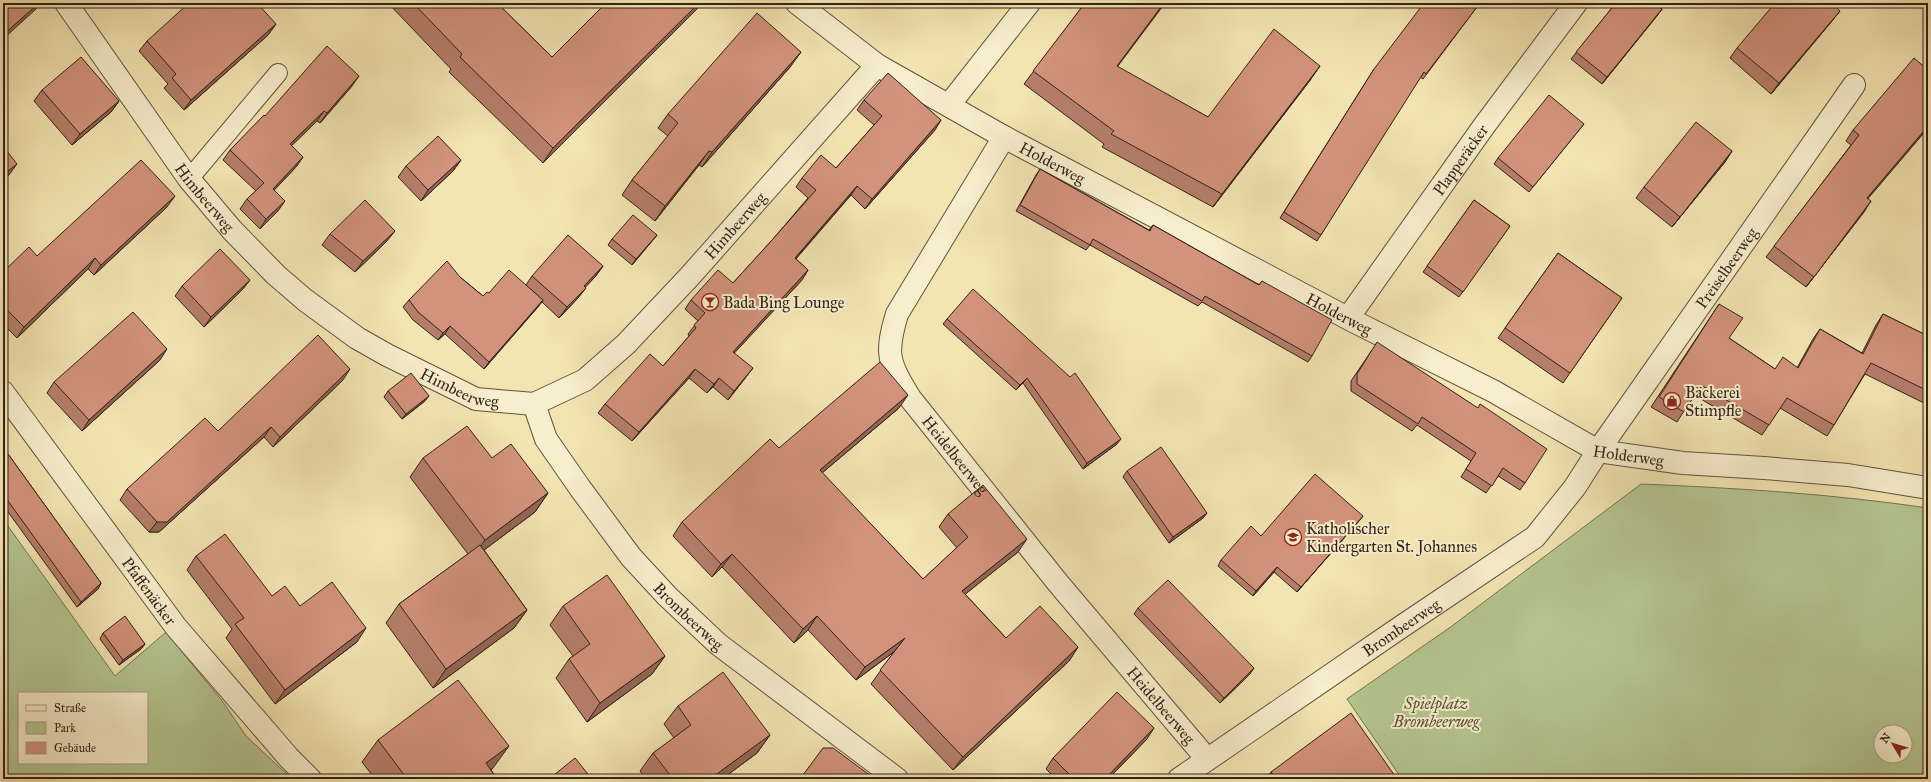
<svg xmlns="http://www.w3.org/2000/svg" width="1931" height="782" font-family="'IM FELL Great Primer',serif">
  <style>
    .green { fill: #b5c690; stroke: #737454; fill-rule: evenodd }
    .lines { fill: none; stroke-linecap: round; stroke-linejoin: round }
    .service-casing { stroke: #62533e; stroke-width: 20 }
    .minor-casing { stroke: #62533e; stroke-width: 24 }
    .service { stroke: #f7eecd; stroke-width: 18 }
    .minor { stroke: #f7eecd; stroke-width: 22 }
    .wall { fill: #b57e6a; stroke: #312217 }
    .shaded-wall { fill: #936656; stroke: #312217 }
    .building { fill: #d2927b; stroke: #312217 }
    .labels { text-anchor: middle; stroke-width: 4; stroke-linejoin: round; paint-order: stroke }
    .street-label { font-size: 16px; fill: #312217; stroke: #f7eecd }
    .poi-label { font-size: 16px; fill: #312217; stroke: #f7eecd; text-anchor: start }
    .park-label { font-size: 16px; font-style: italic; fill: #59533b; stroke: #f7eecd }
  </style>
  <rect width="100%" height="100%" fill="#f3e5b2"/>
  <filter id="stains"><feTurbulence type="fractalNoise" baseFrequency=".005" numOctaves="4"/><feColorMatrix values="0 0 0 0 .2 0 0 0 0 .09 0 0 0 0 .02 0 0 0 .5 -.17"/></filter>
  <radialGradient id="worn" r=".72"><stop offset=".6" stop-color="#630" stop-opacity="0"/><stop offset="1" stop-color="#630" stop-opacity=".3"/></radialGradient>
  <path class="green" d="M1641,484c96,4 192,10 287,24v271h-526l-55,-80 105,-73zM1881,732h24v24h-24z
    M3,519l112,157 51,-44 57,70 23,34 46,43h-289zM19,693h128v70h-128z"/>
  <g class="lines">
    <g class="service-casing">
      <path id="service" d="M189,179l89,-106"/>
    </g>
    <g class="minor-casing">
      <g id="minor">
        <path id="s1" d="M66,3l123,176 43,51 44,45 29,25 52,38 30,17 89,44 58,5 51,-24 41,-36 64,-68 187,-211"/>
        <path id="s2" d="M797,3l80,62 127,72 351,185 138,69 105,60 85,12 81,5 84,7 80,13"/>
        <path d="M949,105l80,-102"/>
        <path id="s3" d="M1004,137l-107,177c-12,40 -9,48 13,84l148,185 149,176"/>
        <path id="s4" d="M1348,318l136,-192 92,-123"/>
        <path id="s5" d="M3,392l173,235 113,131 21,21"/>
        <path id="s6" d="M534,404l12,35 34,49 51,69 36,39 51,48 179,135"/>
        <path id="s7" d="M1179,779l219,-150 137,-92 40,-50 23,-36 256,-366"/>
      </g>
    </g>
    <use href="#service" class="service"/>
    <use href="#minor" class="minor"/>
  </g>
  <path class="wall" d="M388,3h109l55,54 54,-54h97l-160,160 -94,-91 2,-3z
    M1085,3h80l-48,64 91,50 103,-38 -98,128 -111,-60 2,-3 -80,-60z
    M1480,3l-57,76 -3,-2 -103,164 -37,-23 94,-149z
    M1613,3h42l7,6 -60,75 -31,-25 44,-55z
    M1832,21l-61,73 -41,-36 7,-10z
    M276,24l-8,11 -84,75 -20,-22 4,-4 -29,-33 8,-10z
    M791,66l-89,101 -3,-2 -44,56 -33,-26 10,-15 36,-44 -10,-8 10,-14z
    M1928,70v58l-60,70 -4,14 -58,75 -40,-30 85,-112 -5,-4 7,-11z
    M352,86l-32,37 -3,-2 -26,25 12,11 -7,10 -22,23 4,21 -18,18 -20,-20 7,-10 9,-8 -33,-31 7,-10 35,-34z
    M42,90l77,11 -8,11 -39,33 -38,-44z
    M864,100l71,30 -70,79 -14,-14 -55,64 12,11 -6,10 -68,73 12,24 -18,23 -15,-13 -6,6 -18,-15 -57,63 -34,-28 7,-9 58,-38 26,-30 -1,-2 10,-13 -13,-12 6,-9 42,-17 40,-44 35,-41 -12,-11 6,-9 34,-10 38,-43 -17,-15z
    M1584,124l-55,68 -35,-28 4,-6z
    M1732,151l-7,11 -53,65 -36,-29 8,-11z
    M461,160l-8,11 -32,30 -23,-24 8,-11z
    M1040,169l109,61 4,-5 106,60 3,-4 50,75 -4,6 -106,-60 -4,4 -108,-61 -4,5 -70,-39 20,-36z
    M1474,200l36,26 -51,71 -36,-25z
    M167,207l-73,68 -6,-6 -71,69 -14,-14v-52l34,-16z
    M330,234l57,7 -32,31 -33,-27z
    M657,235l-25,30 -24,-20 4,-6z
    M1558,253l64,45 -59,85 -65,-45z
    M603,266l-8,11 -10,10 -7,11 -19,20 -17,-16 -5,6 -53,61 -39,-35 -7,6 -25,-20 -10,-13 6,-7 51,-23 23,19 43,-11 6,-9z
    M250,280l-8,10 -38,37 -29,-31 7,-10z
    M1719,304l10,34 46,31 22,-1 16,-29 7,-10 42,24 14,-28 7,-11 45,22v69l-63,-31 -31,51 -7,11 -47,-28 -18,27 -68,-40 -17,27 -26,-15z
    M947,319l170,125 -34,25 -60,-86 -7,7 -73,-66z
    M1372,350l153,133 -5,7 -22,-14 -12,17 -25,-16 10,-16 -54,-36 -5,6 -61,-40v-10z
    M160,360l-78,71 -35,-38 7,-11z
    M343,380l-70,67 -9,-10 -105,95h-10l-29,-32 7,-11 91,-58z
    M388,391l37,10 -23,18 -18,-22z
    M899,408l-77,65 101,106 34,-31 -18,-21 9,-13 70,38 -53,42 41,44 72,9 -9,14 -116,109 -82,-86 23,-32 -38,28 -48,-50 -14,13 -72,-76 -10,10 -39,-41 9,-14 97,-74z
    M3,447l98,136 -3,6 -21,18 -74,-102z
    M423,458h69l56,35 -13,19 -51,38 43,60 -13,18 -81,60 -47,-65 13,-19 69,-50 -58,-77z
    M1127,471l80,42 -4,5 -34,25 -46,-66z
    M1359,521l-62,71 -23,-20 -21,24 -35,-30 3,-6 40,-24z
    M196,556l76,40 28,10 57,36 -82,62 -49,-66 6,-9 -45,-59z
    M563,606l102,50 -13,18 -65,48 -31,-44 13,-19 4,-3 -23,-31z
    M1138,608l112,66 -30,29 -86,-89z
    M103,633l42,11 -4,5 -22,16 -19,-26z
    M678,706l92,29 -13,18 -35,26h-76l-6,-8 13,-18 21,-15 -10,-14z
    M1147,739l-39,40h-52l-10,-10 7,-11z
    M378,740l115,28 -2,2 6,9h-122l-13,-17z
    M1271,772l126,7h-129l-1,-1z"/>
  <path class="shaded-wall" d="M39,3h1l-4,6 -33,30v-4z
    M699,3h4l-160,160 10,-15z
    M1164,3h1l-57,76 9,-13z
    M1662,9l-5,7 -55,68 5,-7z
    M1840,11l-8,10 -61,73 8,-11z
    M276,24l-8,11 -84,75 7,-10z
    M801,52l-10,14 -89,101 10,-15z
    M1320,66l-9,13 -98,128 9,-13z
    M359,76l-7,10 -32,37 7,-10z
    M119,101l-8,11 -39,33 8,-11z
    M324,111l-7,10 -34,33 7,-10z
    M941,120l-6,10 -70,79 7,-10z
    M1928,126v2l-68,80 7,-10z
    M709,151l-10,14 -44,56 10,-15z
    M1732,151l-7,11 -53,65 8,-10z
    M303,157l-7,10 -30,32 7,-10z
    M461,160l-8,11 -32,30 7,-11z
    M17,164l-8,11 -6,5v-5z
    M857,186l-6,9 -63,72 7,-9z
    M175,196l-8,11 -73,68 7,-10z
    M285,201l-7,10 -18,18 6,-10z
    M1871,201l-7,11 -58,75 8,-10z
    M395,231l-8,10 -32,31 8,-11z
    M657,235l-4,5 -21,25 4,-6z
    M95,258l-7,11 -71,69 7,-11z
    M603,266l-8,11 -16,17 7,-6 -8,10 -19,20 8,-11 17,-21z
    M808,270l-6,10 -75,81 6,-9z
    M250,280l-8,10 -38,37 7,-10z
    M543,300l-6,8 -53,61 5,-7z
    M450,326l-5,8 -7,6 5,-7z
    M167,349l-7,11 -78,71 7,-11z
    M753,368l-7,9 -18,23 6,-9z
    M350,369l-7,11 -70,67 7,-10z
    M695,369l-6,9 -57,63 7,-9z
    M719,378l-6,9 -6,6 7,-9z
    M1027,378l-4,5 -7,7 4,-5z
    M908,395l-9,13 -89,75 10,-13z
    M429,396l-4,5 -23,18 4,-5z
    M271,427l-7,10 -105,95h-10l8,-10z
    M1121,439l-4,5 -34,25 4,-6z
    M548,493l-13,19 -63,47 13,-19z
    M1207,513l-4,5 -34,25 4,-6z
    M1363,516l-4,5 -62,71 4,-5z
    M1027,539l-9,13 -65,52 9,-13z
    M732,554l-10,13 -10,10 9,-13z
    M1277,567l-3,5 -21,24 3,-5z
    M101,583l-3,6 -21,18 4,-5z
    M527,610l-13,18 -81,60 13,-19z
    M817,616l-9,14 -14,13 9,-14z
    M366,628l-9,14 -82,62 10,-14z
    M905,638l-10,13 -39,29 9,-13z
    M145,644l-4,5 -22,16 4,-5z
    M1078,647l-9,14 -116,109 10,-13z
    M665,656l-13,18 -65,48 13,-19z
    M1254,668l-4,6 -30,29 4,-5z
    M1154,728l-7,11 -39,40h-3z
    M770,735l-13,18 -35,26h-12z
    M509,746l-16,22 -14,11 7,-16z"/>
  <path class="building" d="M3,3h36l-36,32z
    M189,3h68l19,21 -85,76 -19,-22 4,-4 -29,-33z
    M413,3h84l55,54 54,-54h93l-146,145 -93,-91 2,-3z
    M1085,3h79l-47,63 91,51 66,-88 46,37 -98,128 -111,-60 3,-3 -81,-60z
    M1424,3h56l-54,71 -2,-2 -103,163 -37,-23 90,-143z
    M1616,3h39l7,6 -55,68 -31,-25z
    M1775,3h56l9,8 -61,72 -42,-35z
    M757,13l44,39 -89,100 -3,-1 -44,55 -33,-26 46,-57 -10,-9z
    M327,46l32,30 -32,37 -3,-2 -34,33 13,13 -30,32 12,12 -19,18 -19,-20 17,-16 -34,-33 34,-35 1,1z
    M81,57l38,44 -39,33 -38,-44z
    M1914,58l14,12v56l-61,72 4,3 -57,76 -40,-31 85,-111 -6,-5z
    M888,73l53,47 -69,79 -15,-13 -62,72 13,12 -75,82 20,16 -19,23 -15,-13 -5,6 -19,-15 -56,63 -34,-28 45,-50 13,12 33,-38 -2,-3 11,-12 -14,-13 27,-30 15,13 40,-44 43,-49 -14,-12 19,-23 15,13 46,-52 -18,-16z
    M1549,95l35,29 -51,63 -35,-29z
    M1696,122l36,29 -52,66 -36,-30z
    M438,136l23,24 -33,30 -22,-24z
    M3,146l14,18 -14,11z
    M141,160l34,36 -74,69 -6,-7 -71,69 -21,-21v-34l26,-25 8,9z
    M1040,169l110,62 3,-6 106,60 3,-4 70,39 -20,36 -107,-60 -3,5 -109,-62 -3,6 -70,-40z
    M365,200l30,31 -32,30 -33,-27z
    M1474,200l36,26 -47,66 -36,-26z
    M633,215l24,20 -21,24 -24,-20z
    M568,235l35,31 -19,20 2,2 -19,19 -35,-31z
    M220,249l30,31 -39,37 -29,-31z
    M1558,253l64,45 -52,75 -65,-45z
    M447,261l13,16 23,19 4,-4 2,1 20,-23 34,30 -54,62 -39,-36 -7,7 -25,-21 -9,-12z
    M973,289l97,88 5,-4 46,66 -34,24 -60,-85 -7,7 -73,-66z
    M1719,304l24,14 -14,20 46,31 8,-12 15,11 22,-39 43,25 20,-40 45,22v55l-57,-28 -37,62 -47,-27 -18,27 -68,-40 -17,27 -25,-15z
    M133,312l34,37 -78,71 -35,-38z
    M318,335l32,34 -70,68 -9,-10 -104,95h-10l-30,-33 78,-71 13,13z
    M1377,342l101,66 2,-4 67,45 -22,34 -22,-15 -11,18 -26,-17 10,-16 -54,-36 -4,7 -61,-40v-10z
    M880,362l28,33 -88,75 103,109 45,-42 -20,-23 35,-29 44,54 -65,52 44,47 34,-32 38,41 -115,110 -83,-87 25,-32 -40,29 -48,-51 -14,13 -71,-75 -11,10 -39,-42 88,-83 9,9z
    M411,373l18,23 -23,18 -18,-23z
    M467,426l25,32 19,-14 37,49 -63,47 -62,-82z
    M3,447l98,136 -20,19 -78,-108z
    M1161,447l46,66 -34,24 -46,-66z
    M1315,474l48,42 -62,71 -24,-20 -21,24 -35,-31 30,-34 10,10z
    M225,534l47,62 13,-10 15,20 32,-24 34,46 -81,62 -50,-66 9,-6 -48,-62z
    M480,545l47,65 -81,59 -47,-65z
    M607,575l58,81 -65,47 -31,-44 21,-15 -27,-38z
    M1168,580l86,88 -30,30 -86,-90z
    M125,616l20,28 -22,16 -20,-27z
    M723,672l47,63 -60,44h-37l-20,-26 38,-28 -13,-19z
    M458,680l51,66 -23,17 11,16h-90l-29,-39z
    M1117,692l37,36 -49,51h-31l-21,-21z
    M1351,713l46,66h-121l-5,-7z
    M823,748h10l42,31h-75z
    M575,758l17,21h-43z"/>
  <defs>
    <g id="bar-ring" transform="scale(0.9)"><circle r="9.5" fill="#f7eecd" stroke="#8f2418" stroke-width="1.5"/><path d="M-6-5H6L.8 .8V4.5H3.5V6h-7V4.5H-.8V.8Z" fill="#8f2418"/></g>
    <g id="shop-ring" transform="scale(0.9)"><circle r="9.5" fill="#f7eecd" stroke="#8f2418" stroke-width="1.5"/><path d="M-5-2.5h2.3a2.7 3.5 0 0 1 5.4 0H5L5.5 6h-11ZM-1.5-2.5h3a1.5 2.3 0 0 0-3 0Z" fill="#8f2418"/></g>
    <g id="school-ring" transform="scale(0.9)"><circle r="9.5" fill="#f7eecd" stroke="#8f2418" stroke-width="1.5"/><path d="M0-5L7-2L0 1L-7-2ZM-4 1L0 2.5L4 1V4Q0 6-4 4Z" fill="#8f2418"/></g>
  </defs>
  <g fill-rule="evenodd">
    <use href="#bar-ring" x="710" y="302"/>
    <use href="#shop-ring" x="1672" y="401"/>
    <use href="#school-ring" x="1293" y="537"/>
  </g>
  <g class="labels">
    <g class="street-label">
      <text dy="6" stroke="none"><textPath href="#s4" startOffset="194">Plapperäcker</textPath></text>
      <text dy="6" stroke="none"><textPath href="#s2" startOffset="302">Holderweg</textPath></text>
      <text dy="6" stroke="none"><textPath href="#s1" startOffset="239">Himbeerweg</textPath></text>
      <text dy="6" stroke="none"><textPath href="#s1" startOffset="911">Himbeerweg</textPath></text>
      <text dy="6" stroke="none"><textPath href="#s7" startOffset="761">Preiselbeerweg</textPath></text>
      <text dy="6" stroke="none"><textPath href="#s2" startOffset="626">Holderweg</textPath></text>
      <text dy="6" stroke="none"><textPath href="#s1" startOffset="562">Himbeerweg</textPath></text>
      <text dy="6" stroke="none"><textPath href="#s2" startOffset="950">Holderweg</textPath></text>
      <text dy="6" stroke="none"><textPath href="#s3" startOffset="369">Heidelbeerweg</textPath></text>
      <text dy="6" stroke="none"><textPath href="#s5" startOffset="247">Pfaffenäcker</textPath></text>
      <text dy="6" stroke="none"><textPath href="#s6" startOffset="265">Brombeerweg</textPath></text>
      <text dy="6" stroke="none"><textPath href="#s7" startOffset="269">Brombeerweg</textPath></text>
      <text dy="6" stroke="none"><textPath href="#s3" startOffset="693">Heidelbeerweg</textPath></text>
    </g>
    <g class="poi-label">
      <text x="723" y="308">Bada Bing Lounge</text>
      <text x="1685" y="398">Bäckerei<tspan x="1685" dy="18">Stimpfle</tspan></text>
      <text x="1306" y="534">Katholischer<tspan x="1306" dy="18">Kindergarten St. Johannes</tspan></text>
    </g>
    <g class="park-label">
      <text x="1436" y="709">Spielplatz<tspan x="1436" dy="18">Brombeerweg</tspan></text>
    </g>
  </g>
  <rect width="1931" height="782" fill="none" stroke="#f3e5b2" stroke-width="16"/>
  <rect x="4" y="4" width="1923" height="774" fill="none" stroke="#312217" stroke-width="2"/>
  <rect x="8" y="8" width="1915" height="766" fill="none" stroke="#312217"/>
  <rect x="18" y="692" width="130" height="72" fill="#f7eecd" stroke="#a89c84"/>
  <rect x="26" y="705" width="20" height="6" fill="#f7eecd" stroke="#a89c84"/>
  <text x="54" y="712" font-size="12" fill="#312217">Straße</text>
  <rect x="26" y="722" width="20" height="12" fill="#b5c690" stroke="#a89c84"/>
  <text x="54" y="732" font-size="12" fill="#312217">Park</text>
  <rect x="26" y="742" width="20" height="12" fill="#d2927b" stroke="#a89c84"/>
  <text x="54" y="752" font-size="12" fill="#312217">Gebäude</text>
  <g transform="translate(1893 744) rotate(308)"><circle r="19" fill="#f7eecd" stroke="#a89c84"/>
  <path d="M0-3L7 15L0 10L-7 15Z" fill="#8f2418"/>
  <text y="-6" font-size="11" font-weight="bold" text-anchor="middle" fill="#312217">N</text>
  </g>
  <rect width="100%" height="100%" filter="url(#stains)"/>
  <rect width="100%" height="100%" fill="url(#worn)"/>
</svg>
